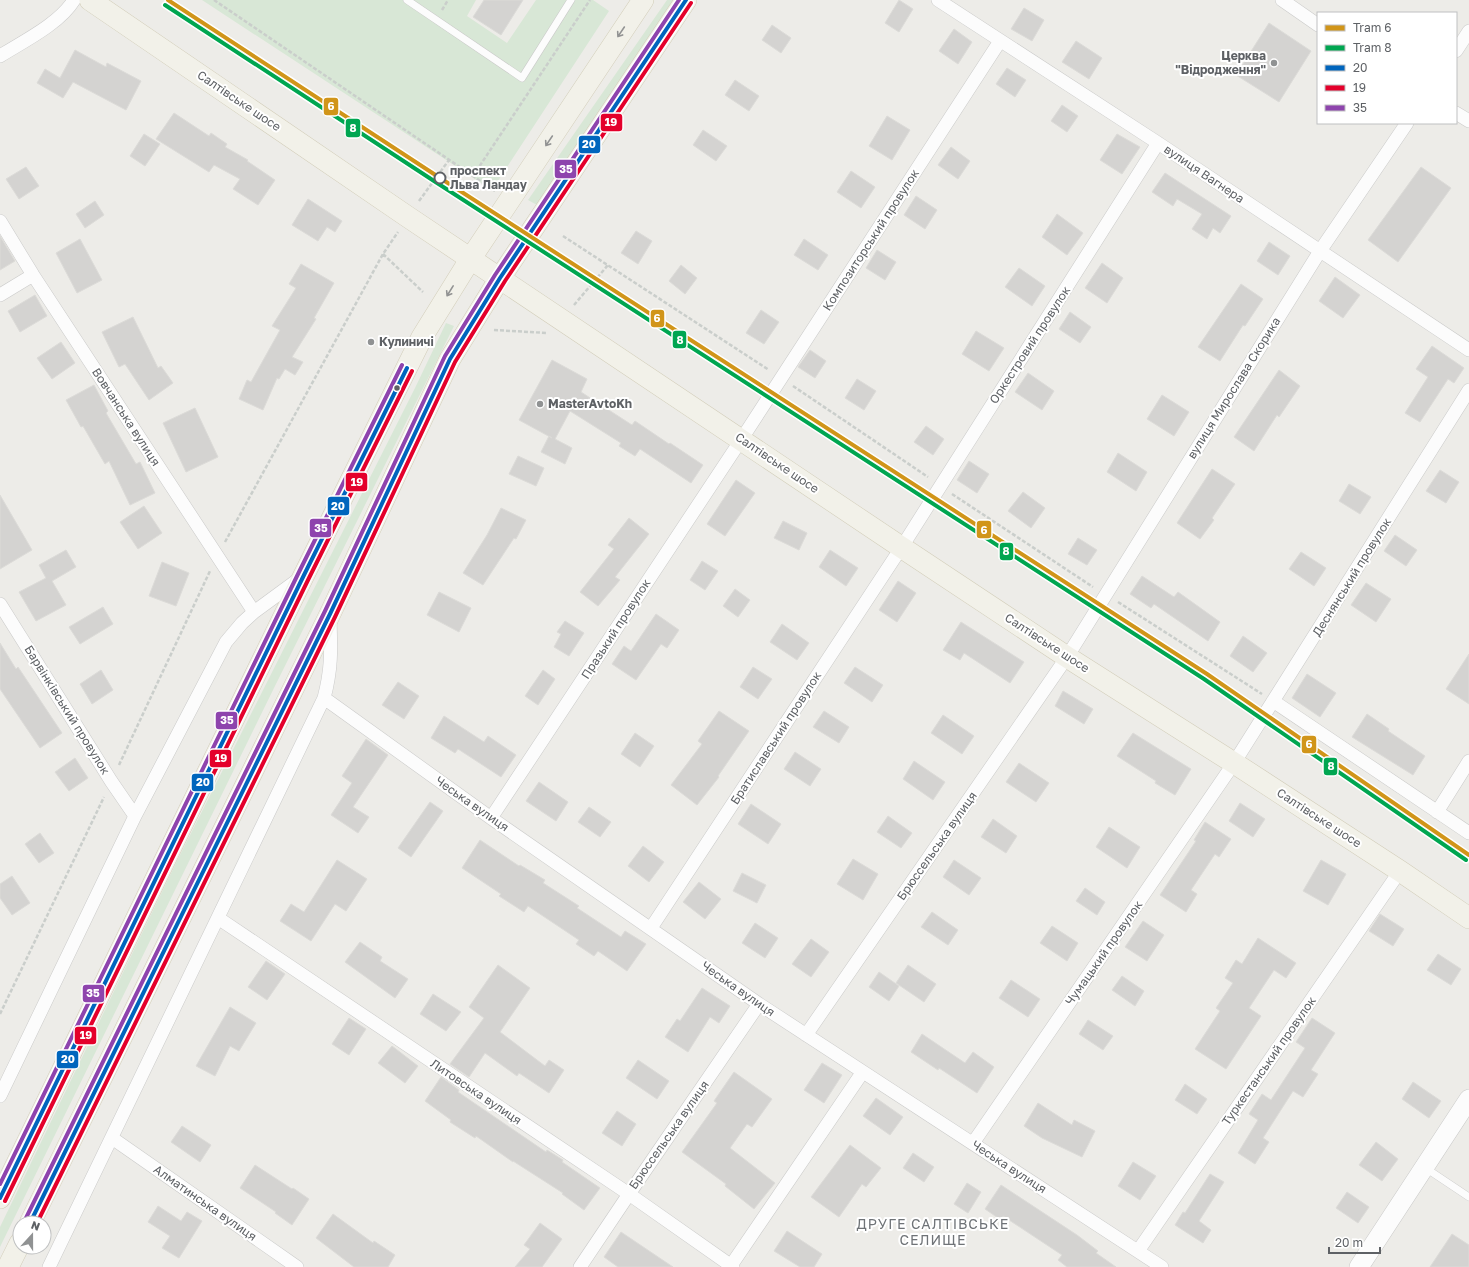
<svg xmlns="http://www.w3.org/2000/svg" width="1469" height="1267" font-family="'Golos Text',sans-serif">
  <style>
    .green { fill: #d8e7d6 }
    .building { fill: #d4d3d1; stroke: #dcdbd8 }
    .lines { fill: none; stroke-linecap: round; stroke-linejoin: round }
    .lane-casing { stroke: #cacac9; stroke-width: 8 }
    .street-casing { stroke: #cacac9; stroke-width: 14 }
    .secondary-casing { stroke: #cacac9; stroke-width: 20 }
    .primary-casing { stroke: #d2cdb9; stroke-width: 22 }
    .path { stroke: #cacecb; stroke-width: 2.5; stroke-dasharray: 4 2; stroke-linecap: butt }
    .lane { stroke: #fcfcfc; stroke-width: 7 }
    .street { stroke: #fcfcfc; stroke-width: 13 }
    .secondary { stroke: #fcfcfc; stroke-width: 19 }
    .primary { stroke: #f2f1e9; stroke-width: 21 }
    .bus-1-casing { stroke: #fff; stroke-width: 7 }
    .bus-2-casing { stroke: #fff; stroke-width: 7 }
    .bus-3-casing { stroke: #fff; stroke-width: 7 }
    .bus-1 { stroke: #0065bd; stroke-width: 4 }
    .bus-2 { stroke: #e4002b; stroke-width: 4 }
    .bus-3 { stroke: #8e44ad; stroke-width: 4 }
    .tram-1-casing { stroke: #fff; stroke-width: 7 }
    .tram-2-casing { stroke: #fff; stroke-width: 7 }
    .tram-1 { stroke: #d19519; stroke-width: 4 }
    .tram-2 { stroke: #00a651; stroke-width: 4 }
    .oneway { stroke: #929393 }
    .poi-dot { fill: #909293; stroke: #fff; stroke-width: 1.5 }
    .stop-dot { fill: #fff; stroke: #5e6165; stroke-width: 2 }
    .bus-dot { fill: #5e6165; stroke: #fff; stroke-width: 1.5 }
    .labels { text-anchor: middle; stroke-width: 4; stroke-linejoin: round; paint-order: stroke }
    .poi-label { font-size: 12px; font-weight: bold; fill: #5e6165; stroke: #fff; text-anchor: start }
    .street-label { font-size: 12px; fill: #5e6165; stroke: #fff }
    .stop-label { font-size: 12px; font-weight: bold; fill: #5e6165; stroke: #fff; text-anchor: start }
    .quarter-label { font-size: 14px; letter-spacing: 1px; fill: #6f7377; stroke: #fff }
    .line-badge { stroke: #fff; stroke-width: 1.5 }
    .badge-label { font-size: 11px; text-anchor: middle; font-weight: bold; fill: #fff }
  </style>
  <rect width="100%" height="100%" fill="#edece8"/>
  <path class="green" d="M202,0h274l-9,16 40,27 29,-43h57l16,11 -117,179z
    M667,0h12l-142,205 -9,-5z
    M446,323l8,3 -180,362 -274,559v-20l176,-364 239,-475z"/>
  <path class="building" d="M484,0h39l-22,35 -28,-18z
    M899,0l14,9 -14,23 -14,-9z
    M1024,8l20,12 -12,21 -21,-12z
    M1269,23l42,28 -32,51 -43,-27z
    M772,25l19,13 -10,15 -19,-13z
    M954,29l18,13 -14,22 -19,-13z
    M1076,41l26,17 -13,21 -27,-17z
    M75,50l31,17 1,-4 34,18 -15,29 -53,-28 -10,16 -26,-15 8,-14 15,9z
    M1007,68l19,12 -11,17 -19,-13z
    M735,80l24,16 -10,15 -24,-16z
    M1062,105l16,11 -11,16 -16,-11z
    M174,113l35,23 2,-3 16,11 -2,3 23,13 -1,1 28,19 -17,25 -25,-16 7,-10 -26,-14 -5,7 -53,-33z
    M887,116l23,14 -18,30 -23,-14z
    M703,130l24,16 -11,15 -23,-16z
    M144,134l16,10 -15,22 -15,-10z
    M1117,134l23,13 -18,27 -22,-14z
    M951,147l19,14 -12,18 -20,-14z
    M26,167l13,19 -20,13 -13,-20z
    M1421,167l30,21 -53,74 -30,-22z
    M851,171l24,16 -14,21 -24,-16z
    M1165,173l66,43 -11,17 -7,-5 -6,11 -15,-10 10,-15 -25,-15 -4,7 -21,-14z
    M916,196l21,14 -12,19 -21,-14z
    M308,199l34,22 -7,11 -8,-5 -9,14 -26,-16z
    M95,201l9,14 -19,13 -9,-14z
    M1057,214l26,19 -16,22 -25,-18z
    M636,231l16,10 -14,23 -17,-11z
    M0,236l15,25 -15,9z
    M80,239l22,41 -25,13 -21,-40z
    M804,239l24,16 -10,15 -24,-15z
    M1269,242l21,14 -12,19 -21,-14z
    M877,250l19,12 -11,18 -19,-12z
    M1102,263l21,15 -16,25 -22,-15z
    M301,264l33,19 -20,35 2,1 -24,38 11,5 -8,13 -10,-6 -6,10 -2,-1 -14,32 -24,-11 8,-19 4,2 29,-52 -8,-4 24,-38 -7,-4z
    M681,265l16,13 -12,16 -16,-13z
    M1019,268l26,18 -13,20 -27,-19z
    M1335,277l25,18 -17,23 -24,-17z
    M1241,284l22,15 -18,27 -2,-1 -23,36 -22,-14z
    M35,295l12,21 -27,16 -12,-21z
    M761,310l18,12 -15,22 -18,-11z
    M1070,312l21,15 -11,16 -21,-14z
    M133,317l25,51 3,-2 12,17 -24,17 -24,-36 -6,3 -17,-35z
    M976,331l28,17 -15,23 -27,-17z
    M61,342l14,21 -23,16 -15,-21z
    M1432,346l32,22 -10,15 -6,-4 -28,43 -15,-9 23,-36 -12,-8z
    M810,350l16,11 -11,17 -17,-11z
    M552,360l35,19 -6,13 51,33 3,-4 34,23 1,-1 33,22 -12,18 -51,-34 -5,7 -16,-10 2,-3 -51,-32 -15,28 17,9 -7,16 -24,-12 8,-16 3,2 -33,-18z
    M1279,370l21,16 -21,31 -2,-2 -23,36 -20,-14z
    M1028,373l26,18 -12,19 -27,-18z
    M857,379l19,12 -12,19 -19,-12z
    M94,385l14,26 -2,2 30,51 4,-2 15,31 -25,12 -21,-44 -4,3 -22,-38 -2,1 -15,-27z
    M1162,395l27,17 -15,24 -27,-17z
    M195,408l23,49 -32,15 -23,-49z
    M926,426l18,13 -11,16 -19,-13z
    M1118,453l29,19 -11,19 -29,-19z
    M518,456l26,12 -8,18 -27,-12z
    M969,461l20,13 -12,19 -20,-13z
    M1212,469l23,15 -23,34 2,2 -14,19 -23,-16z
    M1440,470l19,12 -13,21 -20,-12z
    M736,480l19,13 -30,43 -18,-12z
    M1349,484l22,13 -11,17 -21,-13z
    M1023,492l22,16 -14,20 -23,-17z
    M0,495l32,55 -32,19z
    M144,506l18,27 -24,16 -18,-27z
    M501,508l25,12 -10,19 -2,-1 -31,47 -20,-12 24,-38z
    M629,518l20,16 -34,43 5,3 -22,26 -18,-14 34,-43 -6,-4z
    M783,521l24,12 -8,17 -25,-12z
    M1395,535l22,15 -11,16 -22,-15z
    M1078,538l19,12 -10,15 -19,-11z
    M66,550l10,17 -24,14 14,24 -30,16 -17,-29 27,-14 -7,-13z
    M830,550l28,18 -12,18 -27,-19z
    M1301,552l25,16 -12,18 -25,-17z
    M702,561l16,10 -13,19 -15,-10z
    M162,562l27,11 -13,33 -27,-10z
    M1142,576l32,21 4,-5 42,30 -12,19 -54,-37 -3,4 -21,-14z
    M898,581l18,12 -19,29 -18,-12z
    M1366,583l25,16 -15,23 -25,-17z
    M735,589l15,11 -12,17 -15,-11z
    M439,592l32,16 -12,24 -32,-17z
    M103,607l10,17 -33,20 -11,-17z
    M656,614l23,16 -12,18 -6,-4 -25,36 -24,-16 12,-18 7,5z
    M565,621l19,12 -15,23 -15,-9 7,-13 -4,-2z
    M961,622l63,40 -14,21 -46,-30 -4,7 -17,-10z
    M782,624l27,19 -12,17 -27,-18z
    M1243,636l24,17 -14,19 -23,-16z
    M0,643l16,26 2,-2 44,66 -22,15 -40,-59z
    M1469,654v50l-23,-15z
    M753,667l19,12 -14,20 -18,-12z
    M855,667l28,18 -11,17 -28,-19z
    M101,670l12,20 -21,14 -12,-20z
    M543,670l12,9 -17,26 -13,-9z
    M1307,674l29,19 -16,24 -28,-19z
    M398,682l21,14 -15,23 -22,-14z
    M1063,691l30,18 -9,15 -29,-18z
    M719,711l30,20 -31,45 1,1 -22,28 -26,-20 31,-41 -4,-3z
    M824,711l25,16 -10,16 -26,-16z
    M1367,714l22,15 -1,2 37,25 -12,19 -61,-38z
    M943,715l31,21 -12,18 -31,-21z
    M444,716l40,26 4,-6 28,19 -15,22 -43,-28 -3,4 -24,-15z
    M635,733l19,13 -14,21 -19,-13z
    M1133,733l58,36 -16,26 -20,-12 1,-2 -39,-25z
    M366,739l22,16 -35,52 16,10 -11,16 -27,-18 21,-32 -10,-7z
    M795,752l26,17 -11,17 -26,-17z
    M75,758l13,20 -19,13 -14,-19z
    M914,761l31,21 -12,18 -30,-21z
    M1019,763l30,20 -13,19 -30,-20z
    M539,782l29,20 -12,19 -30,-20z
    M430,802l13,9 -32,46 -13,-9z
    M1240,803l25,16 -12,18 -24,-16z
    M751,804l30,20 -13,20 -30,-20z
    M589,807l22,15 -11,15 -22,-15z
    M888,816l24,17 -11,15 -24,-16z
    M993,819l24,17 -11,17 -25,-16z
    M1205,822l26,17 -12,18 -4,-3 -24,36 6,4 -11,18 -26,-17 36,-54 -2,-1z
    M1109,827l31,20 -13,21 -31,-21z
    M40,833l14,20 -15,10 -14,-19z
    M480,840l39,26 1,-1 25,15 -2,3 36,23 -2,2 44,29 4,-6 21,13 -19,27 -29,-20 -4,5 -18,-12 3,-4 -51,-34 -4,6 -25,-16 2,-2 -39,-26z
    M643,846l21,16 -15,20 -21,-16z
    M853,859l25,15 -15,26 -26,-16z
    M337,860l30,19 -21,32 -11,-7 -24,37 -31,-20 11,-17 13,8z
    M954,860l27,18 -12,17 -26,-18z
    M1321,860l25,14 -18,31 -25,-14z
    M742,873l24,12 -9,18 -24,-12z
    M12,876l18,27 -18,12 -12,-17v-14z
    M699,882l22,17 -16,20 -22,-17z
    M1085,888l20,14 -8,13 -21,-14z
    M932,912l26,18 -10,15 -27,-18z
    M1380,914l24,15 -11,17 -24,-15z
    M1143,921l21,14 -17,26 -22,-14z
    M755,923l23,15 -13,20 -23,-15z
    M1052,926l26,17 -11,18 -27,-18z
    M1258,938l38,25 -10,15 -12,-8 -25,38 12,8 -35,53 -31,-20 25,-38 -4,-3 17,-25 -8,-5 11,-18 6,4z
    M811,939l18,13 -18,25 -19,-13z
    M360,942l22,15 -2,4 28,18 -13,19 -50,-36z
    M1438,954l23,15 -10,16 -24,-15z
    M266,961l19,13 -18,26 -19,-13z
    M498,965l32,23 -30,44 45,34 4,-6 15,10 -15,23 -30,-20 -2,3 -32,-23 -16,24 -19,-13 34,-46 -15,-11z
    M908,965l28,19 -12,18 -28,-19z
    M879,972l20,14 -10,15 -20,-14z
    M1122,976l22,15 -9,15 -23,-16z
    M1011,980l29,19 -12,18 -29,-19z
    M702,988l28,18 -11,17 -9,-6 -22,35 -23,-15 12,-18 3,2z
    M433,994l28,18 -15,19 -26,-17z
    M230,1007l26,16 -17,28 -9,-5 -15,30 -19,-10z
    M349,1018l17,11 -17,26 -17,-11z
    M1312,1018l23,15 -24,37 7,4 -15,23 -10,-6 -30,47 6,4 -14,22 -17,-11 20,-33 -9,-6 13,-20 9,6 34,-52 -9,-6z
    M1088,1020l25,16 -10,14 -24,-16z
    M922,1034l43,29 8,-11 21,15 -17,26 -38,-25 -1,2 -27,-18z
    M392,1046l26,20 -13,17 -27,-20z
    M638,1060l31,21 -12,18 -31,-21z
    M822,1063l20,12 -18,28 -20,-13z
    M734,1072l38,27 -20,28 -5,-3 -17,24 45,35 -21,26 -29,-23 1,-2 -44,-32 35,-49 -3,-2z
    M441,1077l18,13 -1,2 88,60 1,-2 16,10 -1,2 38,26 -16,22 -22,-16 1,-1 -50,-32v1l-37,-26 -1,2 -25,-16 1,-2 -26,-19z
    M1413,1082l28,19 -12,17 -27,-19z
    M1185,1084l22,15 -10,15 -22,-14z
    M876,1098l27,19 -13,18 -27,-19z
    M1038,1103l34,22 2,-5 21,11 -13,26 -40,-19 -18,-12z
    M617,1111l19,13 -14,22 -20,-13z
    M182,1126l29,19 -11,17 -29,-20z
    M1376,1142l22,17 -16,22 -23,-16z
    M850,1145l31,23 -15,19 -4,-3 -23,33 -28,-20z
    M913,1153l21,14 -10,15 -21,-14z
    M1133,1162l23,14 -16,24 -22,-14z
    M255,1165l37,24 1,-1 16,11 -17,26 -17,-12 1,-1 -36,-24z
    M1210,1174l14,8 -25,39 12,9 -8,13 -28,-18 8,-13 2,1z
    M967,1183l14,9 -13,21 -14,-9z
    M1001,1185l76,50 21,16 -2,2 20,14h-49l-9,-7 4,-5 -59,-39 -2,4 -16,-11z
    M1347,1192l22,15 -11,16 -22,-15z
    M158,1206l23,15 6,-9 15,9 -23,37 -17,-10 8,-12 -22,-14z
    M333,1214l40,29 1,-2 21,14 -7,12h-34l-38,-29z
    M540,1223l22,16 -20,28h-27l15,-18 -6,-4z
    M787,1231l35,23 -8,13h-14l-26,-16z
    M621,1232l52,35h-55l-14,-10z
    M1452,1234l17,11v22h-39z"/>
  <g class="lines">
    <g class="lane-casing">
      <path id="lane" d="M407,0l115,78 49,-78
        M1424,1167l45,30"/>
    </g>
    <g class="street-casing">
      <path id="street" d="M938,0l220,143 311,207
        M1282,0l36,25
        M1456,51l13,-20
        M0,56c24,-15 59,-32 74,-56
        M1456,113l13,8
        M0,221l33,54 221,337
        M0,295l33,-20
        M0,604l111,177 24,35
        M324,698l167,120 268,186 403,263
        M1273,701l196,132
        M1437,812l32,-51
        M491,818l250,-378 259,-399
        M218,918l411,276 104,73
        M651,928l254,-386 253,-399
        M806,1035l261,-378 253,-406 87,-128
        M0,1096l135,-280 91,-174 16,-19 12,-11 45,-33
        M112,1138l185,129
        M973,1143l261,-380 235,-373
        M1138,1251l262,-380
        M49,1267l275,-569c8,-30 7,-49 6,-79
        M580,1267l49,-73 130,-190
        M730,1267l132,-194"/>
    </g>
    <g class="secondary-casing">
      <path id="secondary" d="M1359,1267l110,-168"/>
    </g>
    <g class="primary-casing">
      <path id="primary" d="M90,0l318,217 493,330 166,110 167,106 166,108 69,47
        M0,1198l304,-623 118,-238 49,-79 172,-258
        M30,1223l300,-609 120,-255 50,-81 186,-278
        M8,1267l12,-24"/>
    </g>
    <path class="path" d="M214,0l281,191
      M442,10l6,-10
      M473,176l117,-176
      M419,201l30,-41
      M563,236l206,134
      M383,254l40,38
      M574,305l34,-40
      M494,330l53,3
      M793,386l135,91
      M952,494l141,93
      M225,542l158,-288 15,-22
      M1118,602l144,92
      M119,765l91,-194
      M0,1014l104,-217"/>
    <use href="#lane" class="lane"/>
    <use href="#street" class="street"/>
    <use href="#secondary" class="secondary"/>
    <use href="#primary" class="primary"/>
    <g class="bus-1-casing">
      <path id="bus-1" d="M0,1198l304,-623 103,-207
        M30,1223l300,-609 120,-255 50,-81 186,-278"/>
    </g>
    <g class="bus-2-casing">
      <path id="bus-2" d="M5,1201l304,-623 103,-207
        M37,1223l298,-606 120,-255 50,-81 186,-278"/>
    </g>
    <g class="bus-3-casing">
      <path id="bus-3" d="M0,1184l299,-612 103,-207
        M25,1220l300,-609 120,-255 50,-81 184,-275"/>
    </g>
    <use href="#bus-1" class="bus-1"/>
    <use href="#bus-2" class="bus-2"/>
    <use href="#bus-3" class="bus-3"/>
    <g class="tram-1-casing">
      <path id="tram-1" d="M168,0l269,176 770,498 262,181"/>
    </g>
    <g class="tram-2-casing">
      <path id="tram-2" d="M165,5l269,176 770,498 262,181"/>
    </g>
    <use href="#tram-1" class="tram-1"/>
    <use href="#tram-2" class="tram-2"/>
  </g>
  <defs><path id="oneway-shaft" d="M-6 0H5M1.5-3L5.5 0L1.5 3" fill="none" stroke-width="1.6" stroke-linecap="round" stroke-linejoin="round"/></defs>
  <g class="oneway">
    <use href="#oneway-shaft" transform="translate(621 32) rotate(124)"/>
    <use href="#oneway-shaft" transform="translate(549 141) rotate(124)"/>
    <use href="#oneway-shaft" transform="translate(450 291) rotate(122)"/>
  </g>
  <g class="poi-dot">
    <circle cx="1274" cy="63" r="4"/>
    <circle cx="371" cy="342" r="4"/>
    <circle cx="540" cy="404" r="4"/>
  </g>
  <circle class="stop-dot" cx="440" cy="178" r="5.5"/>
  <circle class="bus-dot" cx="397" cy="388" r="3.5"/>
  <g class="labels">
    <g class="poi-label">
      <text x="1266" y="60" text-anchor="end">Церква<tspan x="1266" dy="14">"Відродження"</tspan></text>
      <text x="379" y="346">Кулиничі</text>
      <text x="548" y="408">MasterAvtoKh</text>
    </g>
    <g class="street-label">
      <text transform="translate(239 101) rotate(34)" y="4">Салтівське шосе</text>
      <text transform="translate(1204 174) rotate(34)" y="4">вулиця Вагнера</text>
      <text transform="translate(871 240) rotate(-57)" y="4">Композиторський провулок</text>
      <text transform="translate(1030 345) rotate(-57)" y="4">Оркестровий провулок</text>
      <text transform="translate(1234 388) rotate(-58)" y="4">вулиця Мирослава Скорика</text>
      <text transform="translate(126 417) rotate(57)" y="4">Вовчанська вулиця</text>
      <text transform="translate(777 463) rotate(34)" y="4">Салтівське шосе</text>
      <text transform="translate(1352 577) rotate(-58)" y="4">Деснянський провулок</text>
      <text transform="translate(616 629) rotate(-57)" y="4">Празький провулок</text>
      <text transform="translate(1047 643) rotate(33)" y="4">Салтівське шосе</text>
      <text transform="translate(67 710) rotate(58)" y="4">Барвінківський провулок</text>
      <text transform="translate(776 738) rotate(-57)" y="4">Братиславський провулок</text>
      <text transform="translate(472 804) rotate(35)" y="4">Чеська вулиця</text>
      <text transform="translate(1319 818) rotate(33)" y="4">Салтівське шосе</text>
      <text transform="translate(937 846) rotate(-55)" y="4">Брюссельська вулиця</text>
      <text transform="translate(1104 953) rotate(-55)" y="4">Чумацький провулок</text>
      <text transform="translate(738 989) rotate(35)" y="4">Чеська вулиця</text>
      <text transform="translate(1269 1061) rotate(-55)" y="4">Туркестанський провулок</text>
      <text transform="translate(476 1092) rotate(34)" y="4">Литовська вулиця</text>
      <text transform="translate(669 1135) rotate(-55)" y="4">Брюссельська вулиця</text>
      <text transform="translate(1009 1167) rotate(33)" y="4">Чеська вулиця</text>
      <text transform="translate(205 1203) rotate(35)" y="4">Алматинська вулиця</text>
    </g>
    <g class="stop-label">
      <text x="450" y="175">проспект<tspan x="450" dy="14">Льва Ландау</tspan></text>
    </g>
    <g class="quarter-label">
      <text x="933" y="1229">ДРУГЕ САЛТІВСЬКЕ<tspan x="933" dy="16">СЕЛИЩЕ</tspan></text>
    </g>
  </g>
  <g class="line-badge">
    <rect x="323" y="97" width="16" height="19" rx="4" fill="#d19519"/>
    <rect x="600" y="113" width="23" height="19" rx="4" fill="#e4002b"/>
    <rect x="345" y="118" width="16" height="20" rx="4" fill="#00a651"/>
    <rect x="578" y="135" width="23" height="19" rx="4" fill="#0065bd"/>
    <rect x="554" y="159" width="23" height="20" rx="4" fill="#8e44ad"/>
    <rect x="650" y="309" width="15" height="19" rx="4" fill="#d19519"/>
    <rect x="672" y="330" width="15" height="19" rx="4" fill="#00a651"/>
    <rect x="345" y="472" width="23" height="20" rx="4" fill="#e4002b"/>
    <rect x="327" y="496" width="23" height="20" rx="4" fill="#0065bd"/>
    <rect x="309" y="518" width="23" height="20" rx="4" fill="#8e44ad"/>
    <rect x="976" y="520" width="16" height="19" rx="4" fill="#d19519"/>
    <rect x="999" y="542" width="15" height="19" rx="4" fill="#00a651"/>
    <rect x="215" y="711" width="23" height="19" rx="4" fill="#8e44ad"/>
    <rect x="1301" y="735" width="16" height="19" rx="4" fill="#d19519"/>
    <rect x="209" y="749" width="23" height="19" rx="4" fill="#e4002b"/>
    <rect x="1323" y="757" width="15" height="19" rx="4" fill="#00a651"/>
    <rect x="191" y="773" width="23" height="19" rx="4" fill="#0065bd"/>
    <rect x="82" y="984" width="23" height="19" rx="4" fill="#8e44ad"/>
    <rect x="74" y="1026" width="23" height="19" rx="4" fill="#e4002b"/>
    <rect x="56" y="1050" width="23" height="19" rx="4" fill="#0065bd"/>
  </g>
  <g class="badge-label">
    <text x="331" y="110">6</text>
    <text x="611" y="126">19</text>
    <text x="353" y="132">8</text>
    <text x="589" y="148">20</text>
    <text x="566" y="173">35</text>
    <text x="657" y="322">6</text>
    <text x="680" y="344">8</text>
    <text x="357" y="486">19</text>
    <text x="338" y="510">20</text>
    <text x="321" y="532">35</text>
    <text x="984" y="534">6</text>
    <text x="1006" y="555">8</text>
    <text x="227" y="724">35</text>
    <text x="1309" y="748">6</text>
    <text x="221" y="762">19</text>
    <text x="1331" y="770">8</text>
    <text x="203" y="786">20</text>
    <text x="93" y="997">35</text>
    <text x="86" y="1039">19</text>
    <text x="68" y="1063">20</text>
  </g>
  <rect x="1317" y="12" width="140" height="112" fill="#ffffff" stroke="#bfc0c1"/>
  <rect x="1325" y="25" width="20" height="6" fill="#d19519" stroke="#bfc0c1"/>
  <text x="1353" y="32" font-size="12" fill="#5e6165">Tram 6</text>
  <rect x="1325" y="45" width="20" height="6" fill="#00a651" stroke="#bfc0c1"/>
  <text x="1353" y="52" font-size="12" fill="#5e6165">Tram 8</text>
  <rect x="1325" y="65" width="20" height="6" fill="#0065bd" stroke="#bfc0c1"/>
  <text x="1353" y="72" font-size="12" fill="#5e6165">20</text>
  <rect x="1325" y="85" width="20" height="6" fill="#e4002b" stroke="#bfc0c1"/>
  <text x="1353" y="92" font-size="12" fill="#5e6165">19</text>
  <rect x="1325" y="105" width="20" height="6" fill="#8e44ad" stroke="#bfc0c1"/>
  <text x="1353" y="112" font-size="12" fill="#5e6165">35</text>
  <g transform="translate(32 1235) rotate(21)"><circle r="19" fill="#ffffff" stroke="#bfc0c1"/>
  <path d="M0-3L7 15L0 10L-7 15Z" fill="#909293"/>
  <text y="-6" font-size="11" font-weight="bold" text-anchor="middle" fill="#5e6165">N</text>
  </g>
  <path d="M1329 1247v6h51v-6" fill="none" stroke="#5e6165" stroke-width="2"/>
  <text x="1335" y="1247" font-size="12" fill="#5e6165" stroke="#ffffff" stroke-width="3" paint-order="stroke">20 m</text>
</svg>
